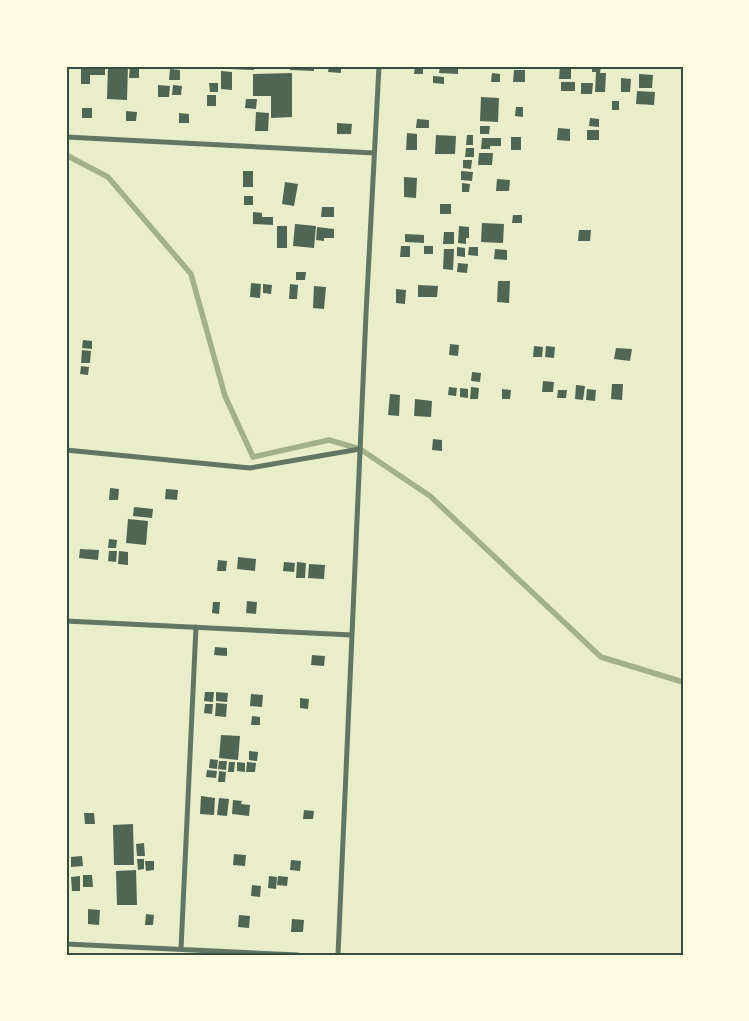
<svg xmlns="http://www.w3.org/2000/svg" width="749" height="1021" font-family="Mulish,sans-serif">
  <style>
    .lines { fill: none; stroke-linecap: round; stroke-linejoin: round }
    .stream { stroke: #a3b18a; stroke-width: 5.5 }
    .building { fill: #4f6655 }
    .minor { stroke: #617663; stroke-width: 5 }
    .neatline { fill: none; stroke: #344e41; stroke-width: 2 }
  </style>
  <rect width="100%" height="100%" fill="#e9edc9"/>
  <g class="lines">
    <path class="stream" d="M66,155l42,22 83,97 34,122 28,61 76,-17 31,9 70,47 171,161 82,25"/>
  </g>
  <path class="building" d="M81,66h24v9h-15v9h-9z
    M108,66h20l-1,34 -20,-1z
    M130,66h9v12h-10z
    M230,66h24v4l-24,-1z
    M290,66h24v5l-24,-1z
    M329,66h12v7l-13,-1z
    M415,66h8v8h-9z
    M440,66h18v8l-19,-1z
    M560,66h11v13h-12z
    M592,66h9l-1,7h6l-1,19h-10l1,-20h-4z
    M170,69l10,1v10h-11z
    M514,70h11v12h-12z
    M221,71l11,1v18l-11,-1z
    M292,73v44l-21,1v-22h-18v-22z
    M492,73l8,1v8h-9z
    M639,74l14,1 -1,13h-13z
    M433,76l11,1v7l-11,-1z
    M621,78l10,1 -1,13h-9z
    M561,82h14v9h-14z
    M209,83h9v9h-8z
    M581,83h12l-1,11h-11z
    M158,85l12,1 -1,11h-11z
    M173,85l9,1 -1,9h-9z
    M637,91l18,1 -1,13 -18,-1z
    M207,95h9v11h-9z
    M481,97l18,1 -1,24 -18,-1z
    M246,99h11l-1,10 -11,-1z
    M612,101h7v9h-7z
    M516,107h7v10l-8,-1z
    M82,108h10v10h-10z
    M126,111l11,1 -1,9h-10z
    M256,112l13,1 -1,18h-13z
    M179,113l10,1v9h-10z
    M590,118l9,1v8l-10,-1z
    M417,119l12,1v8h-13z
    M337,123l15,1 -1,10h-14z
    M480,126h10l-1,8h-9z
    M558,128l12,1v12l-13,-1z
    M587,130h12v10h-12z
    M407,133l10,1v16h-11z
    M436,135l20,1 -1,18h-20z
    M467,135h6v10h-7z
    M511,137h10v13h-10z
    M482,138h19v8h-11v3h-9z
    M466,148h8v9h-9z
    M479,153h14l-1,12h-14z
    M463,160h9l-1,9 -8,-1z
    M243,171h10v16h-10z
    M461,171l12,1 -1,9 -11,-1z
    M404,177l13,1 -1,20 -12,-1z
    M497,179l13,1 -1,11h-13z
    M285,182l13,2 -4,22 -12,-2z
    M462,183l8,1 -1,8h-7z
    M244,196h9v9h-9z
    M440,204h11v10h-11z
    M322,207h12v10h-13z
    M253,212l9,1v4h11v8l-20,-1z
    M513,215h9v8h-10z
    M482,223l22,1 -1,19 -22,-1z
    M295,224l21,2 -2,22 -21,-2z
    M277,226h10v22h-10z
    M459,226l10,1v11h-3v6l-8,-1z
    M317,227l17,2v9h-10v3l-8,-1z
    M579,230h12l-1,11h-12z
    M444,232h10v12h-11z
    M405,234l19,1v8l-19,-1z
    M401,246h9v11h-10z
    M424,246h9v8h-9z
    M457,247l8,1v9l-8,-1z
    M469,247h9v9l-10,-1z
    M444,249h10l-1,21 -10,-1z
    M495,249l12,1v10l-13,-1z
    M458,263l10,1 -1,9 -10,-1z
    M296,272h10l-1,8h-9z
    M498,281h12l-1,22 -12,-1z
    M251,283l10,1 -1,14 -10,-1z
    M263,284l9,1 -1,9 -8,-1z
    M290,284l8,1 -1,14h-8z
    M418,285l20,1 -1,11h-19z
    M314,286l12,1 -2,22 -11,-1z
    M396,289l10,1 -1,14 -9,-1z
    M83,340l9,1v8l-10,-1z
    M450,344l9,1 -1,11 -9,-1z
    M534,346l9,1 -1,10h-9z
    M546,346l9,1 -1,11 -9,-1z
    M616,348l16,1 -2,12 -16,-2z
    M82,350l9,1 -1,12h-9z
    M81,366l8,1 -1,8 -8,-1z
    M472,372l9,1 -1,9 -9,-1z
    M543,381l11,1 -1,10h-11z
    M612,384h11l-1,16 -11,-1z
    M576,385l9,1 -2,14 -8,-1z
    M449,387l8,1 -1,8 -8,-1z
    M471,387l8,1 -1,11h-8z
    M460,388l8,1v9l-8,-1z
    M502,389l9,1 -1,9h-8z
    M587,389l9,1 -1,11 -9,-1z
    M558,390h9l-1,8h-9z
    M390,394l10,1 -1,21 -11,-1z
    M415,399l17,2 -1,16 -17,-1z
    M433,439l9,1v11l-10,-1z
    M110,488l9,1 -1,11h-9z
    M166,489l12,1 -1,10 -12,-1z
    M134,507l19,2 -1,9 -19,-2z
    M128,519l20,2 -2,24 -20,-2z
    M109,539l8,1 -1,8h-8z
    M80,549l19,1 -1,10 -19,-2z
    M109,551h8l-1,11 -8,-1z
    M119,551l9,1v13l-10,-1z
    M238,557l18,2 -1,12 -18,-2z
    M218,560l9,1 -1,10h-9z
    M284,562l11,1 -1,9 -11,-1z
    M297,562l9,1 -1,15h-9z
    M309,564l16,1 -1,14 -16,-1z
    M247,601l10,1 -1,12 -10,-1z
    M213,602h7l-1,12 -7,-1z
    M215,647l12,1v8l-13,-1z
    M312,655l13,1 -1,10 -13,-1z
    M205,692h9l-1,10 -9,-1z
    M216,692l12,1 -1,9 -11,-1z
    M251,694l12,1 -1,12 -12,-1z
    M300,698l9,1 -1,10 -8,-1z
    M216,703l11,1 -1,13 -11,-1z
    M205,704h8l-1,10 -8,-1z
    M252,716l8,1v8h-9z
    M221,735l19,1 -2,24 -19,-2z
    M249,751l9,1 -1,9 -8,-1z
    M210,759l8,1 -1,9 -8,-1z
    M219,761h8l-1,9 -8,-1z
    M229,762h6l-1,10h-6z
    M237,762l8,1v9l-8,-1z
    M247,762l9,1 -1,9h-9z
    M207,770l10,1 -1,7 -10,-1z
    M219,771l7,1 -1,10h-7z
    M201,796l14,2 -1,17 -14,-1z
    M219,798l10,1 -2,17 -10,-1z
    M233,800l9,1 -1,3 9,1 -1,11 -17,-2z
    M304,810l10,1 -1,8h-10z
    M84,813h10l1,11h-10z
    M133,824l1,41h-20l-1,-40z
    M144,843l1,13h-8l-1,-12z
    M234,854l12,1 -1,11 -12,-1z
    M82,856l1,10 -12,1v-10z
    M137,859h7v10l-6,1z
    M291,860l10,1 -1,10 -10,-1z
    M145,861h9v9l-8,1z
    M136,870l1,35h-20l-1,-34z
    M83,875h9l1,12h-10z
    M80,876v15h-8l-1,-14z
    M269,876l8,1 -1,12 -8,-1z
    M278,876l10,1 -1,9 -10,-1z
    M252,885l9,1 -1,11 -9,-1z
    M88,909l12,1 -1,15 -11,-1z
    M146,914l8,1 -1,10h-8z
    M239,915l11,1 -1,12 -11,-1z
    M292,919l12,1 -1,12h-12z"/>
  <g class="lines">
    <path class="minor" d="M66,137l308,16
      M66,450l184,18 110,-19
      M66,621l286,14
      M66,944l232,11
      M181,949l15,-322
      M338,955l28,-641 13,-248"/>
  </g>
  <rect width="749" height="1021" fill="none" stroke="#fefae0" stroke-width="135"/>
  <rect x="68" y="68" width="614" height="886" class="neatline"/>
</svg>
